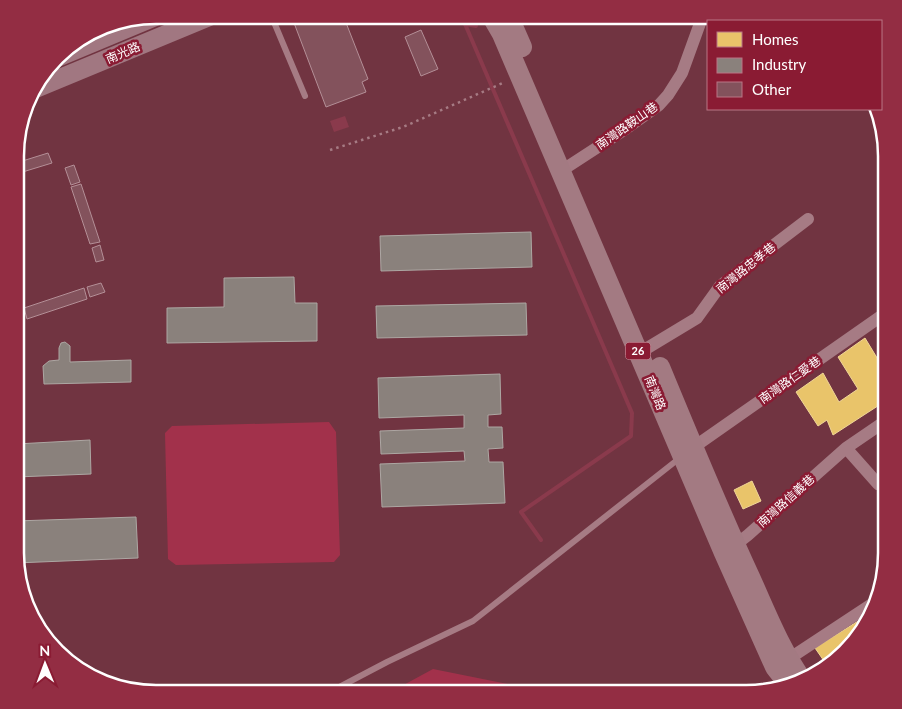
<svg xmlns="http://www.w3.org/2000/svg" width="902" height="709" font-family="Lato,'Noto Sans TC',sans-serif">
  <style>
    .green { fill: #a2314b }
    .water { fill: #8a3a4c }
    .homes { fill: #e9c46a; stroke: #f0d697 }
    .industry { fill: #8a817c; stroke: #ada7a3 }
    .lines { fill: none; stroke-linecap: round; stroke-linejoin: round }
    .stream { stroke: #8a3a4c; stroke-width: 4 }
    .building { fill: #83525c; stroke: #b48f97 }
    .path { stroke: #a67b84; stroke-width: 2.5; stroke-dasharray: 2.5 4; stroke-linecap: butt }
    .lane { stroke: #a67b84; stroke-width: 6 }
    .street { stroke: #a67b84; stroke-width: 12 }
    .secondary { stroke: #a17781; stroke-width: 19 }
    .primary { stroke: #a37a82; stroke-width: 20 }
    .labels { text-anchor: middle; stroke-width: 5; stroke-linejoin: round; paint-order: stroke }
    .shield { fill: #8a1b33; stroke: #dcbbc2; stroke-width: 1 }
    .shield-label { font-size: 11px; font-weight: bold; fill: #fff }
    .street-label { font-size: 12px; fill: #fff; stroke: #8a1b33 }
    .rim { fill: none; stroke: #fff; stroke-width: 2.5 }
  </style>
  <rect width="100%" height="100%" fill="#713441"/>
  <path class="green" d="M329,422l7,10 4,123 -6,7 -158,3 -8,-6 -3,-126 7,-7z
    M433,669l125,25h-171z"/>
  <path class="water" d="M345,116l4,11 -15,5 -4,-11z"/>
  <path class="homes" d="M865,338l20,33 2,-1v30l-54,35 -6,-15 -9,6 -22,-34 27,-19 16,29 19,-13 -20,-32z
    M752,481l9,20 -18,8 -9,-19z
    M871,613l-19,33 -17,12 -2,-2 -9,5 -9,-13z"/>
  <path class="industry" d="M531,232l1,35 -151,4 -1,-35z
    M294,277l1,26h22v38l-150,2v-35l57,-1v-29z
    M526,303l1,32 -150,3 -1,-32z
    M65,342l5,4v16l61,-2v22l-87,2 -1,-18 6,-5 10,-1v-12l2,-5z
    M500,374l1,40 -13,1v12h14l1,21 -15,1 1,13h14l2,41 -123,4 -2,-43 85,-3 -1,-10 -83,3 -1,-23 84,-3v-13l-85,3 -1,-40z
    M90,440l1,34 -75,3v-33z
    M136,517l2,41 -123,5v-42z"/>
  <g class="lines">
    <path class="stream" d="M447,15l18,9 11,2
      M465,24l167,389 -1,23 -110,76 20,28"/>
  </g>
  <path class="building" d="M291,15h52l25,64 -6,3 4,10 -40,15z
    M421,30l17,39 -17,7 -16,-39z
    M48,153l4,10 -36,11v-11z
    M74,165l6,17 -9,3 -6,-17z
    M81,184l19,58 -10,2 -19,-57z
    M100,245l4,15 -8,2 -4,-14z
    M101,283l4,9 -15,5 -3,-10z
    M84,288l3,11 -60,20 -3,-11z"/>
  <g class="lines">
    <path class="path" d="M330,150l73,-23 102,-45"/>
    <path class="lane" d="M271,15l34,81
      M326,694l61,-32 86,-41 208,-164"/>
    <path class="street" d="M561,171l63,-41 35,-25 9,-10 14,-22 21,-58
      M639,353l58,-35 23,-32 88,-67
      M694,447l193,-135
      M846,448l32,36 9,-5
      M730,549l18,-14 98,-87 41,-28
      M784,662l94,-62"/>
    <path class="secondary" d="M56,58l103,-43
      M32,90l181,-75"/>
    <path class="primary" d="M491,15l11,19 222,519 51,114 14,18
      M508,15l14,32
      M660,367c29,70 58,141 90,210 16,35 30,72 53,104"/>
  </g>
  <g class="labels">
    <rect class="shield" x="625.5" y="342.5" width="25" height="17" rx="4"/>
    <g class="shield-label">
      <text x="638" y="355">26</text>
    </g>
    <g class="street-label">
      <text transform="translate(123 53) rotate(-23)" y="4">南光路</text>
      <text transform="translate(627 126) rotate(-35)" y="4">南灣路鞍山巷</text>
      <text transform="translate(746 268) rotate(-39)" y="4">南灣路忠孝巷</text>
      <text transform="translate(790 380) rotate(-35)" y="4">南灣路仁愛巷</text>
      <text transform="translate(655 393) rotate(68)" y="4">南灣路</text>
      <text transform="translate(786 501) rotate(-42)" y="4">南灣路信義巷</text>
    </g>
  </g>
  <path d="M0 0H902V709H0ZM156 24H746A132 132 0 0 1 878 156V553A132 132 0 0 1 746 685H156A132 132 0 0 1 24 553V156A132 132 0 0 1 156 24Z" fill="#932d43" fill-rule="evenodd"/>
  <path class="rim" d="M156 24H746A132 132 0 0 1 878 156V553A132 132 0 0 1 746 685H156A132 132 0 0 1 24 553V156A132 132 0 0 1 156 24Z"/>
  <rect x="707" y="20" width="175" height="90" fill="#8a1b33" stroke="#b97685"/>
  <rect x="717" y="32" width="25" height="15" fill="#e9c46a" stroke="#b97685"/>
  <text x="752" y="45" font-size="15" fill="#ffffff">Homes</text>
  <rect x="717" y="58" width="25" height="15" fill="#8a817c" stroke="#b97685"/>
  <text x="752" y="70" font-size="15" fill="#ffffff">Industry</text>
  <rect x="717" y="82" width="25" height="15" fill="#83525c" stroke="#b97685"/>
  <text x="752" y="95" font-size="15" fill="#ffffff">Other</text>
  <g transform="translate(45 664) rotate(359)" stroke="#8a1b33" stroke-width="4" paint-order="stroke">
  <path d="M0-4L9 19L0 12L-9 19Z" fill="#ffffff"/>
  <text y="-8" font-size="14" font-weight="bold" text-anchor="middle" fill="#ffffff">N</text>
  </g>
</svg>
